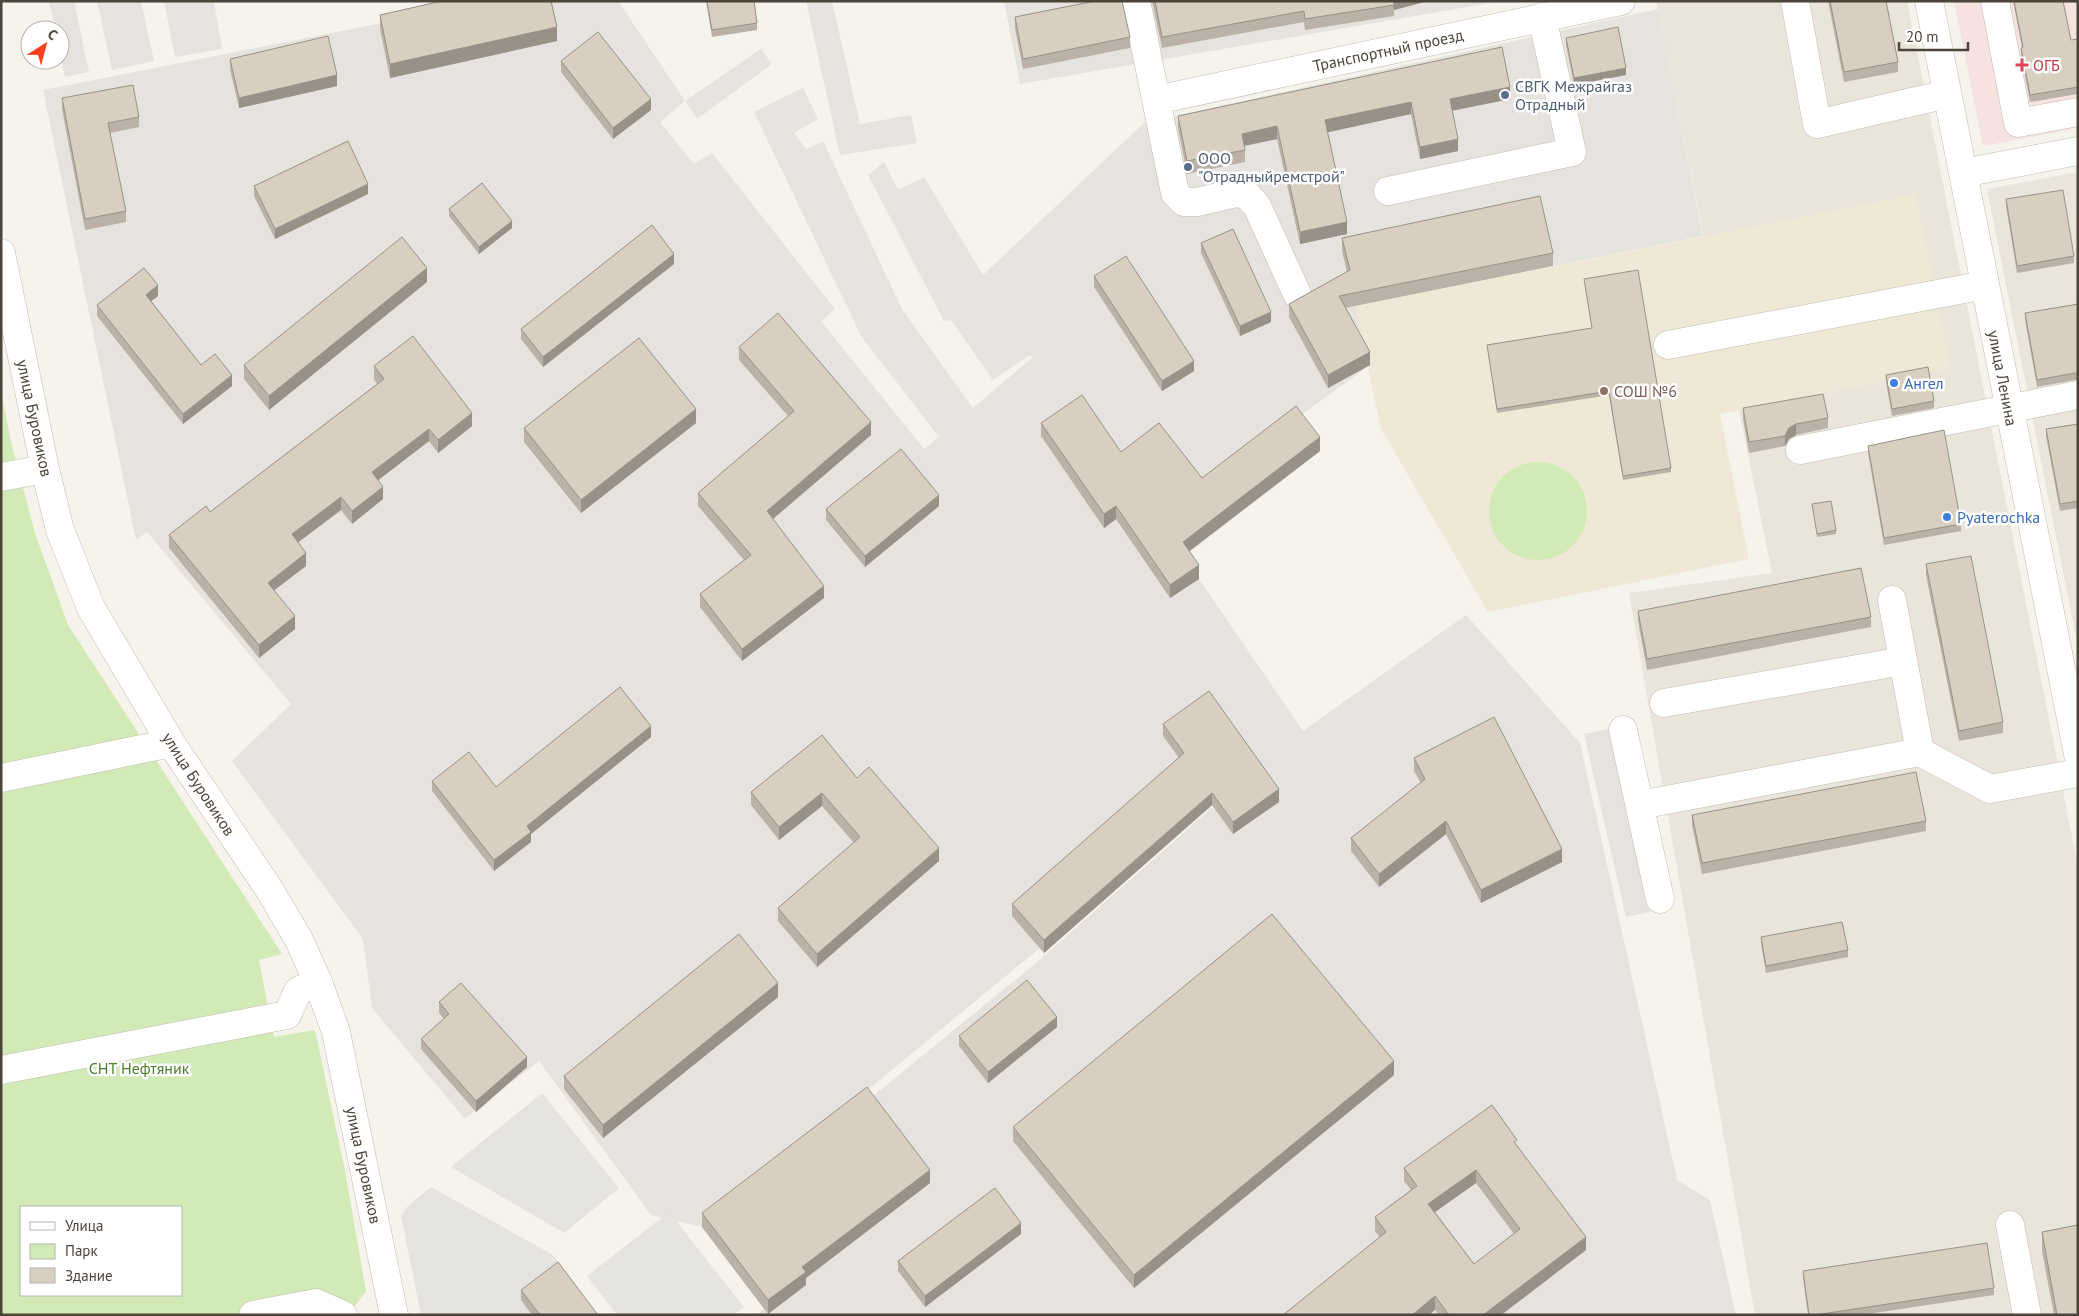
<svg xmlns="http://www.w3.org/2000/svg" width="2079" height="1316" font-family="'PT Sans',sans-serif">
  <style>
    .residential { fill: #eae5da }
    .industrial { fill: #e6e2dd; fill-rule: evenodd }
    .education { fill: #efe8d6 }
    .medical { fill: #f6e3e0 }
    .green { fill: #d2eab5; fill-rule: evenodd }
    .parking { fill: #e5e3e0 }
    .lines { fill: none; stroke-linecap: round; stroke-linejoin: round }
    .minor-casing { stroke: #c2bbae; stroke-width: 29 }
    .minor { stroke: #fff; stroke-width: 28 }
    .wall { fill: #bab2a6; fill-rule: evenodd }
    .shaded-wall { fill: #979187 }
    .building { fill: #d8cfc1; stroke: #979187; fill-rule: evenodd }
    .health-dot { fill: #e0444e; stroke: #fff; stroke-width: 2 }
    .service-dot { fill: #5c6f8a; stroke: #fff; stroke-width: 2 }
    .shop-dot { fill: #3f7fe0; stroke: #fff; stroke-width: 2 }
    .education-dot { fill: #8d6e63; stroke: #fff; stroke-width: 2 }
    .labels { text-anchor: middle; stroke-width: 5; stroke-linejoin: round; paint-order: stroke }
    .street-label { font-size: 16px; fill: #4b4439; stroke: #fff }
    .health-label { font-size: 16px; fill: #be3a42; stroke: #fff; text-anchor: start }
    .service-label { font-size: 16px; fill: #4e5e75; stroke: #fff; text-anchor: start }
    .shop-label { font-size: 16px; fill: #366cbe; stroke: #fff; text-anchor: start }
    .education-label { font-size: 16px; fill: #785e54; stroke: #fff; text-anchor: start }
    .park-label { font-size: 16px; fill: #4a7f2a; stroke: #fff }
  </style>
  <rect width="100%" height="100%" fill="#f6f3ec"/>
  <path class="residential" d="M1656,1h251l171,866v448h-323l-126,-722 143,-20z
    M2078,172v475l-91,-458z"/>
  <path class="industrial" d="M49,1h25l15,71 -24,5 -5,-26v-21h-5z
    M97,1h44l13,60 -42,9z
    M164,1h50l8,48 -47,8z
    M494,1h124l67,100 76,-52 11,15 -75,55 -12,-18 -25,21 34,42 18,-11 123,156 -14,12 103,128 17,-14 -3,1 -77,-100 -107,-224 49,-24 15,31 -24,14 12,16 17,-8 79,168 71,99 59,-50 -2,-3 -37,25 -42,-60 -7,1 -76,-146 16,-13 14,28 26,-13 59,98 161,-152 514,-114 45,227 -347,70 14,59 -74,54 24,32 -136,106 119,174 163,-116 114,128 97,437 33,20 26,115h-980l8,-6 -62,-82 -51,-12 -112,-154 -74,58 -93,-111 -9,-69 -131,-178 59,-57 -144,-172 -11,8 -93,-450zM1233,789l-196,173 -170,139 -150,113z
    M806,1h26l28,123 51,-9 6,28 -77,12z
    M1004,1h498l-482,83z
    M1609,729l41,183 -24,5 -42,-183z"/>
  <path class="education" d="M1916,194l35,174 -231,46 29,145 -261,53 -107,-183 -26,-123z"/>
  <path class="medical" d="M1954,1h124v127l-95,18z"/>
  <path class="green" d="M1,391l10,51 24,91 33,92 214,329 -23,6 15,77 41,-7 30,141 21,120 -18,24h-347zM21,1207h160v88h-160z
    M1489 511a49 49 0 1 1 98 0a49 49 0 1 1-98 0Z"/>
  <path class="parking" d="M542,1093l77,95 -55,45 -113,-66z
    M431,1187l122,68 43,60h-175l-20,-99 6,-9z
    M669,1212l75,95 -10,8h-117l-30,-39z"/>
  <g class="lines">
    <g class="minor-casing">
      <path id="minor" d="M1136,1l39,192 9,9h13l39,-9 11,2 10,11 40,88
        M1795,1l22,123 130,-30
        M1929,1l149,753
        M1995,1l23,122 60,-11
        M1156,100l465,-99
        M1963,173l115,-22
        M1388,191l184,-39 -30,-135
        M1,253l44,216 15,61 31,78 80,135 100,149 28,48 19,42 18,50 58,283
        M1668,345l317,-60
        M1800,450l278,-55
        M1,477l44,-8
        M1664,703l239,-42
        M1623,730l37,169
        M1920,752l70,37 88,-16
        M1,778l170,-35
        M1640,805l280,-53 -28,-152
        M1,1070l286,-55 11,-24 20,-9
        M2010,1225l17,90
        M253,1315l63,-12 27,12"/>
    </g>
    <use href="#minor" class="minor"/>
  </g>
  <path class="wall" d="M706,1h48l3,22v7l-45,7z
    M1152,1h276l-34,9v6l-89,14 -1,-8 -142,26z
    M1828,1h58l12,61v10l-54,10z
    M2013,1h50l8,39 7,-1v55l-48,8 -9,-47v-7h1z
    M380,15l177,26 -167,37 -10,-49z
    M1015,17l115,20v11l-107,21 -8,-41z
    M1566,38l60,37 -52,10 -8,-40z
    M1502,47l8,52 -58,12 6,40 -38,8 -9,-45 -84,18 20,102 -47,10 -23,-105 -32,7v16l-58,12 -9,-46v-12z
    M230,59l107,27 -98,22 -9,-39z
    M561,61l90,49 -38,29 -52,-67z
    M62,98l77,19v10l-29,6 16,78v11l-41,8 -23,-121z
    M254,186l114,8 -93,45 -21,-43z
    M2006,199l68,57v7l-57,10 -11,-67z
    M449,209l63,19 -33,26 -30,-38z
    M1342,238l211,15v13l-208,42 25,57 -42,23 -39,-71v-13l58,-32 -5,-21z
    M1201,243l70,79 -31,14 -39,-83z
    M674,264l-131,103 -22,-28v-10z
    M1094,276l100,95 -32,20 -68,-104z
    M1584,279l87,189v4l-48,8 -14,-85 -112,18 -10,-68 105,-17z
    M427,282l-158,128 -25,-31v-14z
    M158,296l-7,5 50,64 31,21 -49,38 -86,-108v-11z
    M2078,304v76h-3l-38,7 -12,-67v-7z
    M739,347l132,88 -98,84 51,79 -82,63 -42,-54v-13l44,-34 -46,-54v-13l90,-77 -49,-56z
    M374,366l98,60 -34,27 -9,-12 -51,39 5,19 -31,25 -11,-14 -43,32 8,24 -32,24 21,39 -36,29 -90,-110v-13l41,-23 167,-128 -3,-5z
    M1886,375l48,26v7l-42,8 -6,-34z
    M1743,408l85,10v10l-32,7 -7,4 -4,7 -36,7 -6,-34z
    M696,423l-115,90 -57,-71v-14z
    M1041,423l80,29 81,26 118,-27 -131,100 10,28 -29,19 -54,-79 -12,9 -63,-92z
    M2078,424v84l-18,3 -14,-75v-7z
    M1868,446l93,78v7l-77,14 -16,-92z
    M1812,504l24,26v4l-19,3z
    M939,506l-74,61 -39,-47v-11z
    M1926,564l77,158v11l-44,8 -33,-166z
    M1638,611l233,6v10l-224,43 -9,-49z
    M1163,724l116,78 -46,32 -21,-29 -168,148 -32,-37v-12l167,-146 -16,-22z
    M651,737l-120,97v8l-37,29 -62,-80v-10l64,6z
    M1414,758l148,104 -81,41 -35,-69 -67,53 -28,-36v-13l70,-55 -7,-12z
    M857,778l82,83 -122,106 -39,-46v-13l76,-65 -32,-37 -43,34 -28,-35v-13z
    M1692,815l234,6v10l-224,43 -10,-49z
    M1761,937l87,13v7l-82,16 -5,-29z
    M778,997l-175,141 -39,-49v-13z
    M439,1002l88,65 -51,45 -55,-63v-10l23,-20 -5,-6z
    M1057,1027l-69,56 -29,-37v-10z
    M1394,1075l-260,213 -121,-147v-14z
    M1517,1145l69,105 -85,65h-62l-64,-84v-14l36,-27 -7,-9v-13zM1476,1183l38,51 -40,30 -39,-52z
    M930,1183l-124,95v7l-38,29 -66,-87v-14z
    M2042,1232l36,83h-24l-12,-64z
    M1021,1234l-96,73 -27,-36v-10z
    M1803,1271l191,17v7l-133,20h-53l-5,-37z
    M521,1290l77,25h-66l-11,-15z"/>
  <path class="shaded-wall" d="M1393,1h35l-34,9z
    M557,27v14l-167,37v-14z
    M1626,68v7l-52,10v-7z
    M337,75v11l-98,22v-10z
    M1510,87v12l-60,12v-12z
    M651,99v11l-38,29v-11z
    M1411,102v12l-86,19v-13z
    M1277,126v13l-35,7v-12z
    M1458,139v12l-38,8v-12z
    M368,184v10l-93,45v-10z
    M512,221v7l-33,26v-7z
    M1347,222v12l-47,10v-12z
    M674,254v10l-131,103v-10z
    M427,268v14l-158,128v-14z
    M158,285v11l-12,9v-10z
    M1271,312v10l-31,14v-10z
    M1370,352v13l-42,23v-13z
    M1194,361v10l-32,20v-10z
    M232,375v11l-49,38v-10z
    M696,409v14l-115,90v-13z
    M472,413v13l-34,27v-13z
    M871,422v13l-104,89v-13z
    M1796,424v11l-7,4 -4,7v-10l4,-8z
    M429,429v12l-57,44v-13z
    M1320,437v14l-137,105v-14z
    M383,487v12l-31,25v-13z
    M939,495v11l-74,61v-11z
    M341,497v13l-49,37v-13z
    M1116,506v13l-12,9v-14z
    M306,553v13l-38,29v-12z
    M1199,565v14l-29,19v-13z
    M824,586v12l-82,63v-12z
    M295,616v13l-36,29v-13z
    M651,726v11l-120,97v8l-37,29v-11l33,-34z
    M1279,789v13l-46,32v-12z
    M822,793v13l-43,34v-13z
    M1212,793v12l-168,148v-13z
    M1446,821v13l-67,53v-13z
    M939,848v13l-122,106v-13z
    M1562,849v13l-81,41v-13z
    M778,983v14l-175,141v-13z
    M1057,1017v10l-69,56v-11z
    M527,1057v10l-51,45v-11z
    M1394,1061v14l-260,213v-13z
    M930,1170v13l-124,95v7l-38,29v-14l34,-33z
    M1476,1170v13l-48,34v-13z
    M1021,1223v11l-96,73v-11z
    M1586,1237v13l-85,65h-18z
    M1435,1296v14l-6,5h-17z"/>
  <path class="building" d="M442,1h109l6,26 -167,37 -10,-49z
    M707,1h47l3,22 -45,7z
    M1095,1h27l8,36 -107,22 -8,-42z
    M1155,1h239v4l-89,14 -1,-8 -142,26z
    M1830,1h56l12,61 -54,10z
    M2014,1h49l8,39 7,-1v48l-48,8 -9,-47 2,-1z
    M1618,27l8,41 -52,10 -8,-40z
    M598,32l53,67 -38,29 -52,-67z
    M328,36l9,39 -98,23 -9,-39z
    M1502,47l8,40 -60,12 8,40 -38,8 -9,-45 -86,18 22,102 -47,10 -23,-106 -35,8 3,16 -58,11 -9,-45z
    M133,85l6,32 -31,6 18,88 -41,8 -23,-121z
    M348,141l20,43 -93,45 -21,-43z
    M482,183l30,38 -33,26 -30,-38z
    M2063,190l11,66 -57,10 -11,-67z
    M1540,196l13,57 -214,43 31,56 -42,23 -39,-71 61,-34 -8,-32z
    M652,225l22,29 -131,103 -22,-28z
    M1233,229l38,83 -31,14 -39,-83z
    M402,237l25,31 -158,128 -25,-31z
    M1126,256l68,105 -32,20 -68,-105z
    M144,268l14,17 -12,10 55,70 14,-11 17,21 -49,39 -86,-109z
    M1638,270l33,198 -48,8 -14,-85 -112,18 -10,-64 105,-17 -8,-49z
    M2078,304v69h-3l-38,7 -12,-67z
    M778,313l93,109 -104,89 57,75 -82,63 -42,-55 51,-39 -53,-62 96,-82 -55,-64z
    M413,336l59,77 -34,27 -9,-11 -57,43 11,15 -31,24 -11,-14 -49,37 14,19 -38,30 27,33 -36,29 -90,-110 37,-29 4,6 174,-133 -10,-13z
    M639,338l57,71 -115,91 -57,-72z
    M1928,367l6,34 -42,8 -6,-34z
    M1823,394l5,24 -32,6 -7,4 -4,8 -36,6 -6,-34z
    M1082,395l39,57 38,-29 43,55 94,-72 24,31 -137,105 16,23 -29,20 -54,-79 -12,8 -63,-91z
    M2078,424v77l-18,3 -14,-75z
    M1944,430l17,94 -77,14 -16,-92z
    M901,449l38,46 -74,61 -39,-47z
    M1831,501l5,29 -19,4 -5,-30z
    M1971,556l32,166 -44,9 -33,-167z
    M1861,568l10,49 -224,42 -9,-48z
    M620,687l31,39 -124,100 4,6 -37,28 -62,-79 37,-29 27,35z
    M1209,691l70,98 -46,33 -21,-29 -168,147 -32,-36 172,-151 -21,-29z
    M1494,717l68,132 -81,41 -35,-69 -67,53 -28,-36 74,-59 -11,-21z
    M822,735l35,43 12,-11 70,81 -122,106 -39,-46 82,-71 -38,-44 -43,34 -28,-35z
    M1916,772l10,49 -224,42 -10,-48z
    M1272,914l122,147 -260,214 -121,-148z
    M1842,922l6,28 -82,16 -5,-29z
    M739,934l39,49 -175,142 -39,-49z
    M1027,980l30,37 -69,55 -29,-36z
    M461,983l66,74 -51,44 -55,-62 28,-25 -10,-12z
    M867,1087l63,83 -128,97 4,5 -38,28 -66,-87z
    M1492,1105l25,35 -3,2 72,95 -103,78h-34l-14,-19 -23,19h-129l103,-83 -11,-15 42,-31 -13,-18zM1476,1170l44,59 -46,35 -46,-60z
    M995,1188l26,35 -96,73 -27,-35z
    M2078,1225v90h-21l-15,-83z
    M1987,1243l7,45 -179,27h-6l-6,-44z
    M558,1262l40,53h-58l-19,-25z"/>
  <path class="health-dot" d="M2019.5 57.5h5v5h5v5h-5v5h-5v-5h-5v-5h5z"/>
  <g class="service-dot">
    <circle cx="1505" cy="95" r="5"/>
    <circle cx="1188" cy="167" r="5"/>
  </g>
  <g class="shop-dot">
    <circle cx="1894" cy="383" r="5"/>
    <circle cx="1947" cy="517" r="5"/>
  </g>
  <circle class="education-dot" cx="1604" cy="391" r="5"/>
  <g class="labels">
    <g class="street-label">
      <text transform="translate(1388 50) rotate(-12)" y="6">Транспортный проезд</text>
      <text transform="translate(2003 378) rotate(79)" y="6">улица Ленина</text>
      <text transform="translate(35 418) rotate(78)" y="6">улица Буровиков</text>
      <text transform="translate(199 784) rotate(57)" y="6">улица Буровиков</text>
      <text transform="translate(364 1165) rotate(78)" y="6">улица Буровиков</text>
    </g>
    <g class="health-label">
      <text x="2033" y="71">ОГБ</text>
    </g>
    <g class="service-label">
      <text x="1515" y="92">СВГК Межрайгаз<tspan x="1515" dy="18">Отрадный</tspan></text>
      <text x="1198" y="164">ООО<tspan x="1198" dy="18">"Отрадныйремстрой"</tspan></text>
    </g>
    <g class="shop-label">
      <text x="1904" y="389">Ангел</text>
      <text x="1957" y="523">Pyaterochka</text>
    </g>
    <g class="education-label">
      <text x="1614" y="397">СОШ №6</text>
    </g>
    <g class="park-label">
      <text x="139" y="1074">СНТ Нефтяник</text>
    </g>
  </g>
  <rect width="2079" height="1316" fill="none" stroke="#4b4439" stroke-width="5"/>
  <rect x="20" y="1206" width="162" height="90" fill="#ffffff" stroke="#b7b4b0"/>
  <rect x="30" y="1222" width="25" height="8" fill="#ffffff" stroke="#b7b4b0"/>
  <text x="65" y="1231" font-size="15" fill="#4b4439">Улица</text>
  <rect x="30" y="1244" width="25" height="15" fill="#d2eab5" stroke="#b7b4b0"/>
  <text x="65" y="1256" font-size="15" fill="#4b4439">Парк</text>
  <rect x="30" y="1268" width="25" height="15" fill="#d8cfc1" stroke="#b7b4b0"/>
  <text x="65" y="1281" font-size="15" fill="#4b4439">Здание</text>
  <g transform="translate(45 45) rotate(36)"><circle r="24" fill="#ffffff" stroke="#b7b4b0"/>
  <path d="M0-4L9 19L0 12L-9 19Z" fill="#fc3f1d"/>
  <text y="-8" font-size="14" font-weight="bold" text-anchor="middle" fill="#4b4439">С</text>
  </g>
  <path d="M1899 42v8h69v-8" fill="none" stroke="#4b4439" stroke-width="2.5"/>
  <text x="1906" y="42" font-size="15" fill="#4b4439" stroke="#ffffff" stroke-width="4" paint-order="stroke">20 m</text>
</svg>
